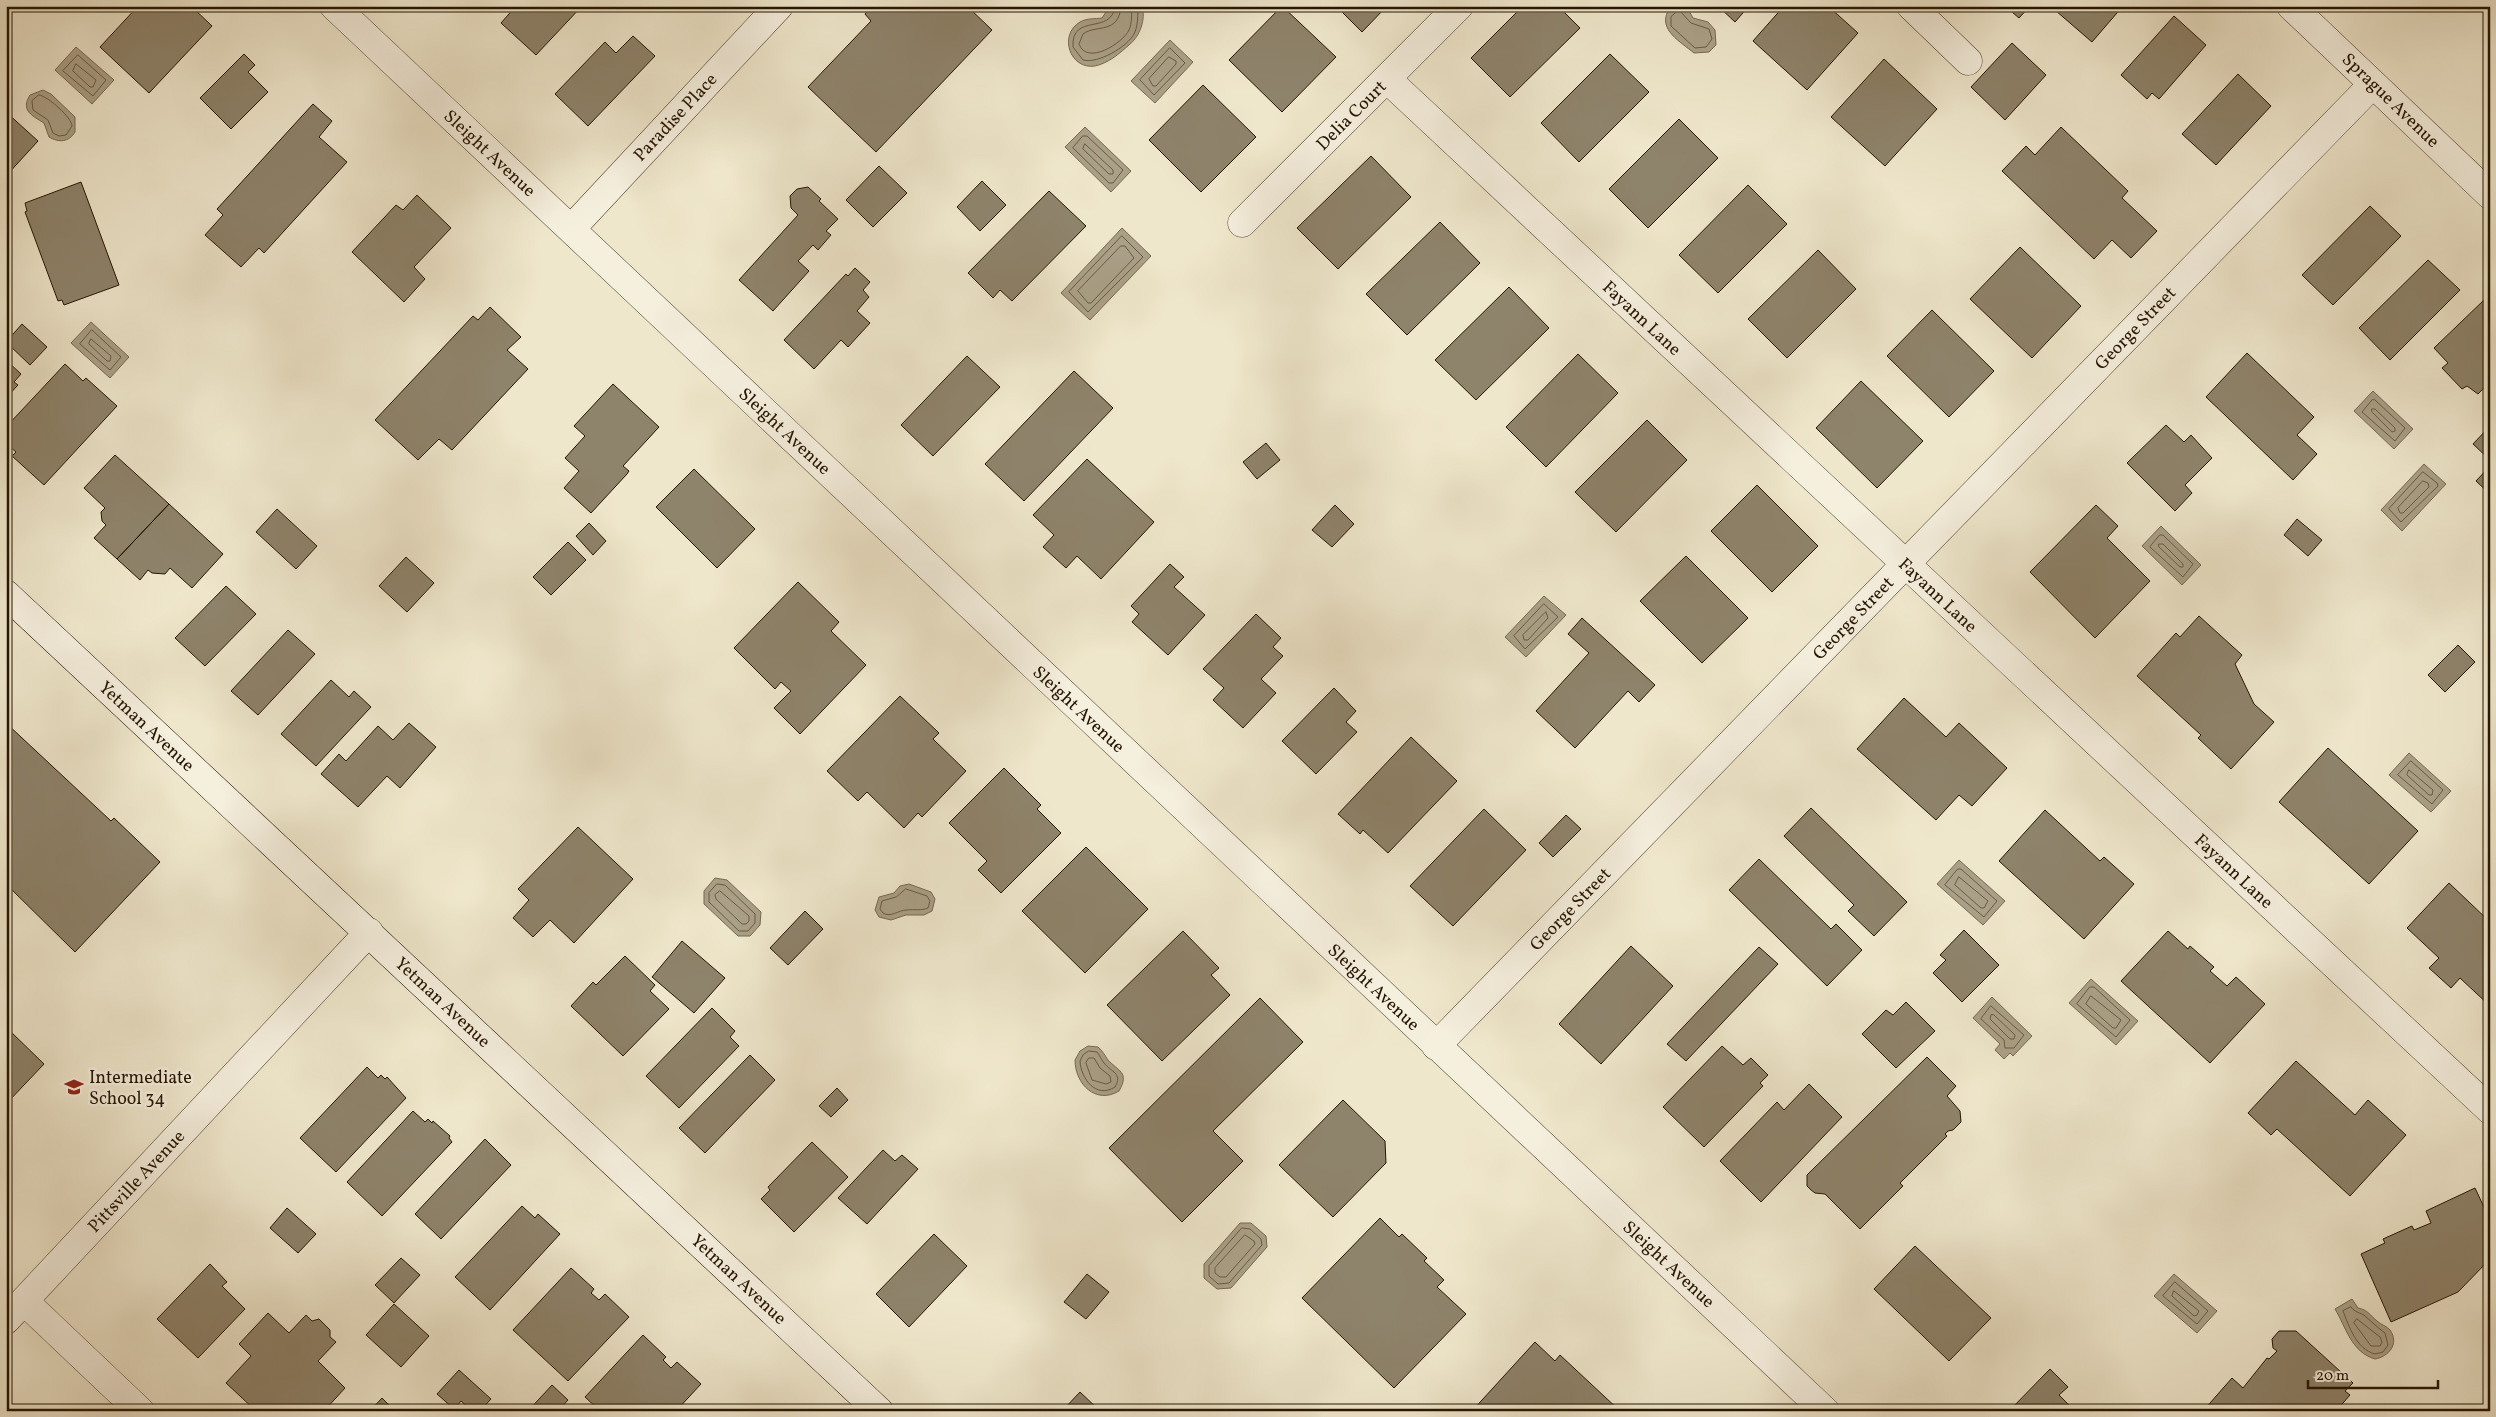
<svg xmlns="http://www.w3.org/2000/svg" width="2496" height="1417" font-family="Vollkorn,serif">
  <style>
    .water { fill: #aaa087; stroke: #756952 }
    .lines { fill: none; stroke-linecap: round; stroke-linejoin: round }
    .shore { stroke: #685b44; stroke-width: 1 }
    .building { fill: #8e836b; stroke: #251602 }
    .street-casing { stroke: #584a34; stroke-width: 29 }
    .secondary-casing { stroke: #251602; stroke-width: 29 }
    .street { stroke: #f5efde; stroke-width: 28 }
    .secondary { stroke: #f5efde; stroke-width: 28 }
    .labels { text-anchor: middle; stroke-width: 5; stroke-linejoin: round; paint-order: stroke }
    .street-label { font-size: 18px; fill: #251602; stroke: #f5efde }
    .poi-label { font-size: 18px; fill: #251602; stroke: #f5efde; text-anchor: start }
  </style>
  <rect width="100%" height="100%" fill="#efe7cc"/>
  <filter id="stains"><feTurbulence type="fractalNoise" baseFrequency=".004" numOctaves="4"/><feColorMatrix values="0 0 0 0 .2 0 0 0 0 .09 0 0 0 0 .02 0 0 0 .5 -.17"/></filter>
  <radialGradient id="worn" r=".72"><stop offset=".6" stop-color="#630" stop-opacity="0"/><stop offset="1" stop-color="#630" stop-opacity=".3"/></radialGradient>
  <path class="water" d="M1110,6h32c4,13 -2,30 -12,38 -10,9 -21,19 -35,22 -25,4 -37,-31 -15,-44 7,-4 15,-3 22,-4z
    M1681,7l8,4 4,7 15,4 7,8 1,15 -7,7 -15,1c-13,-11 -36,-23 -26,-42z
    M1170,40l23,22 -38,41 -24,-22z
    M76,47l38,33 -22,24 -37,-34z
    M43,90l8,4 24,23v15c-6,10 -16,11 -26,5l-5,-14c-11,-7 -24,-12 -14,-28z
    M1085,127l46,44 -20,21 -46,-45z
    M1122,228l29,28 -61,64 -29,-27z
    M91,322l38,35 -19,21 -39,-35z
    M2373,391l40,38 -19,20 -40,-38z
    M2424,464l22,20 -44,47 -21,-21z
    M2161,526l40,39 -19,20 -40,-39z
    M1544,596l22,19 -40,42 -21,-20z
    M2409,753l42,38 -20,21 -42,-37z
    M1959,860l46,41 -22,24 -46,-41z
    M715,878l12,2 34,32 -1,13 -10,11h-12l-34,-32v-13z
    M909,884l22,8 4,7 -3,12 -8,4h-18l-15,5 -12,-3 -4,-7 4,-13 15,-4 6,-7z
    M2091,979l47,42 -22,24 -47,-42z
    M1992,997l40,39 -19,20 -3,-3 -6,6 -9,-9 5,-6 -27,-26z
    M1088,1046l10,1c5,4 7,9 10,13 10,11 22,12 11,31 -23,14 -44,-7 -44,-31l5,-9z
    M1240,1223h11l15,13 1,11 -36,41 -14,1 -13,-11v-14z
    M2174,1274l43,37 -20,22 -43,-37z
    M2352,1299l6,9c10,2 12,7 19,13 4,4 10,5 13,9 10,14 -2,27 -15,29 -24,-7 -29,-32 -40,-50z"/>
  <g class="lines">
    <path class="shore" d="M1115,6c-3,30 -44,6 -42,41l10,13c15,4 44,-13 51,-26 4,-7 4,-20 4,-28
      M1121,6c-2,29 -25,18 -38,28l-4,10c8,22 44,-1 50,-14 3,-7 3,-17 2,-24
      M1679,10l12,13 18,6 3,10 -6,8 -11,1 -24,-22v-9z
      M1170,48l15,15 -31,32 -14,-15z
      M78,55l28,25 -13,16 -30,-25z
      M1169,57l7,4v3l-20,22h-3l-4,-7z
      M76,64l20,16 -3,7h-3l-17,-16z
      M39,95c9,1 33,23 33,31l-6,9 -7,1 -6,-3 -5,-13 -15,-10 -1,-9z
      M1083,136h4l36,34 -10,13h-4l-36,-35z
      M1085,144l28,26v4h-4l-26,-25z
      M1122,236l21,21 -55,55 -19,-20z
      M1121,246h4l9,12 -43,45h-3l-10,-12z
      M92,330l29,27 -11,13 -30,-26z
      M91,339l20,17 -1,5h-3l-18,-17z
      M2375,400l30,28 -10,13 -33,-29 10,-12z
      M2372,409h3l20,19v3l-3,1 -20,-20z
      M2423,472l14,11 1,3 -37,36 -12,-13z
      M2423,481l5,2 1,4 -26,26h-3l-2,-5z
      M2160,535h3l30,29 -10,13 -33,-30z
      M2159,544h4l20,20v3h-3l-21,-20z
      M1544,604l14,13 -33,32 -11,-13z
      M1546,612l2,6 -20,22h-4l-1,-5z
      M2411,761l32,29 -11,14 -34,-29z
      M2409,770l24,20 -1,5h-3l-22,-20z
      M1958,869h3l36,32 -13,16 -39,-32z
      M1959,877l29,24 -4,7h-3l-26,-23z
      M717,884l8,1 30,29v9l-7,8h-9l-30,-29v-9z
      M906,889l21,7 3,5 -2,7c-7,3 -14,1 -21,2 -9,0 -16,8 -24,3l-3,-4 2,-8 14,-4z
      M720,891l29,25v5l-3,3h-4l-26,-25 -1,-4z
      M2090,987h4l36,33 -14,17 -39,-33z
      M2091,996l30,24 -5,8h-3l-27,-24z
      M1991,1006l33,29 -10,13h-9l-1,-8 -23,-21z
      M1994,1015l21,20 -1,4h-4l-20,-20 1,-4z
      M1089,1051l8,1c3,4 4,7 7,11 7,9 19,10 11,24 -19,12 -34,-8 -35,-26l3,-6z
      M1089,1058h5l6,10 10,8 1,6 -5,2 -14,-4 -6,-17z
      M1242,1228l8,1 11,10 1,6 -33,38 -11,1 -9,-8v-10z
      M1245,1235l9,6 1,3 -29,33h-6l-5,-4v-5z
      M2175,1282l33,29 -11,13 -34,-28z
      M2174,1291l25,20 -2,4 -3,1 -22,-20z
      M2351,1307c4,6 9,5 14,9 7,6 13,12 20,17l3,12 -5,7 -8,2c-19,-5 -26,-28 -32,-43z
      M2357,1319l23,18 2,5 -2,4h-9l-17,-23z"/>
  </g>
  <path class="building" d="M138,6h53l21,20 -63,67 -49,-46z
    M516,6h66l-46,49 -35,-32z
    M872,6h58l4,4 4,-4h29l25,24 -116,122 -68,-65 63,-66 -6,-7z
    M1282,6l54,51 -54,55 -53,-52z
    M1336,6h51l-25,26z
    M1523,6h35l22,22 -70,69 -39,-39z
    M1718,6h31l-14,16z
    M1784,6h44l30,27 -51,57 -54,-49z
    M2005,6h25l-11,12z
    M2060,6h63l-31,36 -36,-31z
    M2174,16l32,29 -47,54 -7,-6 -5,6 -26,-24z
    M633,36l22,20 -67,70 -33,-32 50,-52 11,11z
    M2012,43l34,32 -41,45 -34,-33z
    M244,54l11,11 -7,7 20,20 -37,37 -31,-31z
    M1610,54l39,38 -70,70 -38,-39z
    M1884,59l53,50 -52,57 -54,-49z
    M2238,74l33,32 -55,59 -34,-31z
    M1203,85l53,52 -55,55 -52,-52z
    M313,104l19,17 -13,16 28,25 -83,91 -5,-5 -18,19 -36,-32 18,-20 -6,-6z
    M6,112l32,29 -32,35z
    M1679,119l39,39 -70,70 -39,-39z
    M2061,127l67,64 -6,7 35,33 -26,27 -19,-18 -18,19 -92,-88 24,-25 9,9z
    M1371,156l40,41 -73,72 -41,-41z
    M879,166l28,27 -34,34 -27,-27z
    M982,181l24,24 -26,26 -23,-24z
    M81,182l38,103 -55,20 -2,-5 -4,1 -33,-89 2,-1 -2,-8z
    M1748,185l39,39 -69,69 -39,-38z
    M808,187l13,12 -2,2 19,18 -12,12 5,4 -13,15 -5,-5 -15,16 11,10 -36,40 -34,-31 59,-65 -7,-7 -1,-12 7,-7z
    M1049,191l37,35 -74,75 -12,-11 -7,8 -25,-25z
    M417,195l34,33 -37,39 11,12 -21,23 -52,-50 44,-47 7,5z
    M2370,206l31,30 -68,69 -31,-30z
    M1440,222l40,41 -73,72 -41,-41z
    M2020,247l61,59 -49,52 -62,-59z
    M1818,250l38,39 -69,69 -39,-39z
    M2428,260l32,30 -70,70 -31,-32z
    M855,268l15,14 -7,8 6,7 -12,14 13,12 -22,24 -7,-7 -27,29 -30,-29 62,-66 2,2z
    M1509,287l40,41 -73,72 -41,-40z
    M2484,300l6,6v76l-12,12 -11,-8 -5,3 -20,-21 6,-5 -14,-15z
    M490,307l31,30 -14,13 21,19 -76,81 -13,-11 -21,21 -43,-40 98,-104 5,4z
    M1932,310l62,61 -45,46 -62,-61z
    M22,324l25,23 -17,18 -24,-23z
    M2247,353l67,64 -17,18 20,19 -24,26 -87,-83z
    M1578,354l40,39 -72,74 -40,-40z
    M967,356l33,31 -67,69 -32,-31z
    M6,360l15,14 -7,8 4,3 -12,13z
    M65,364l18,17 3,-3 31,28 -73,79 -32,-29 4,-4 -10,-9v-16z
    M1074,371l39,37 -89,93 -39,-37z
    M1861,381l62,60 -46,47 -61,-60z
    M613,384l46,43 -36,39 6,5 -2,3 -36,39 -27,-25 15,-17 -14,-13 20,-22 -11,-10z
    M1647,420l40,40 -71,72 -41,-40z
    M2166,425l18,17 7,-7 21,23 -27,27 7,8 -17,18 -48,-48z
    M2490,426v34l-17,-16z
    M1266,443l14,17 -23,19 -14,-17z
    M115,455l54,49 -52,55 -23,-21 12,-13 -4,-4 -1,-9 4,-4 -21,-20z
    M1087,459l67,63 -53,57 -24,-23 -11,12 -23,-21 11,-12 -21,-20z
    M2490,466v28l-14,-13z
    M694,469l61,60 -38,39 -61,-61z
    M1757,485l61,61 -46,46 -61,-61z
    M169,504l54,50 -31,34 -22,-20 -5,6 -13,-1 -4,-3 -8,10 -23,-21z
    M1335,505l19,19 -22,23 -20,-17z
    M2096,505l22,21 -11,12 43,43 -55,57 -65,-66z
    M277,509l40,37 -21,23 -40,-37z
    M2297,519l25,21 -14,16 -24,-21z
    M589,523l17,18 -13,14 -17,-19z
    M568,542l18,18 -35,35 -18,-18z
    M1686,556l62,62 -46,45 -62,-62z
    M406,557l28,26 -27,29 -28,-26z
    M1170,564l14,13 -10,10 31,28 -37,40 -36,-33 7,-8 -8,-8z
    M798,582l41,40 -8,9 35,34 -66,69 -26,-26 17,-17 -10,-9 -6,7 -41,-41z
    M226,586l30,28 -51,52 -30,-28z
    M1256,614l25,24 -8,9 10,9 -22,23 15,14 -33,35 -30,-28 11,-12 -21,-19z
    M2199,616l43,39 -7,9 19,40 20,18 -43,47 -33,-31 3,-3 -64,-59 39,-43 4,4z
    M1582,618l73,67 -16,17 -11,-11 -53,57 -39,-37 53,-58 -21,-19z
    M288,630l27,24 -57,61 -27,-24z
    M2458,645l17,17 -30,30 -17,-17z
    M331,680l18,17 5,-6 17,16 -55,59 -35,-32z
    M1334,688l22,23 -10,11 11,10 -41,42 -34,-33z
    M900,696l39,37 -6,6 33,32 -44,46 -4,-4 -14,15 -37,-36 -9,9 -31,-30z
    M1904,698l42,39 13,-14 48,45 -35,38 -13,-11 -23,25 -79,-71z
    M6,723l105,98 3,-3 46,44 -85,90 -69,-68z
    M409,723l27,24 -36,41 -13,-12 -29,31 -37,-33 18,-20 7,7 32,-35 15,14z
    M1411,737l46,44 -69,72 -25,-23 -3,4 -22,-20z
    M2328,748l90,83 -49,53 -90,-82z
    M1004,768l37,37 -4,4 24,24 -60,60 -23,-23 9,-9 -38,-38z
    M1811,808l96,94 -33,34 -26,-25 6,-6 -70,-69z
    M1484,809l42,41 -73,76 -43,-40z
    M2045,810l55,51 4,-4 30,27 -50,55 -85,-78z
    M1566,815l15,14 -28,28 -14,-14z
    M578,827l55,52 -59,64 -24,-23 -17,17 -20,-19 16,-18 -11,-11z
    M1086,847l62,62 -63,64 -63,-62z
    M1759,859l72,70 5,-5 26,26 -35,36 -98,-96z
    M2449,883l41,39v84l-30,-28 -9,10 -22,-20 10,-10 -32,-30z
    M805,911l18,18 -35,36 -18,-17z
    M1964,930l35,35 -37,37 -29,-29 13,-13 -6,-5z
    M1183,931l36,37 -8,7 19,20 -68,66 -55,-56z
    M2168,931l20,18 2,-3 24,21 -4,4 17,15 9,-9 29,27 -55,59 -89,-82z
    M682,941l43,37 -31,35 -42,-36z
    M1631,946l42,40 -72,78 -42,-40z
    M1759,947l19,17 -92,97 -19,-17z
    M625,956l30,29 -5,6 19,18 -46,47 -52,-50 22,-24 3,3z
    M1260,998l43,44 -90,89 30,30 -61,61 -73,-74z
    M1906,1002l29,29 -39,37 -34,-34 24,-24 7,5z
    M712,1008l23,23 -5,6 9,9 -60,62 -33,-32z
    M8,1029l36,35 -38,40v-74z
    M1722,1046l21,19 8,-7 17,17 -8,8 3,3 -59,61 -41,-40z
    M750,1055l25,25 -70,73 -26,-25z
    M1927,1057l29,29 -9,10 13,15 1,11 -8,8 -5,1 -3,3 2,2 -47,47 3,3 -43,43 -35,-35 -10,-1 -4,-3 -4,-4v-11z
    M2296,1061l59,54 13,-15 38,35 -56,61 -73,-67 -6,6 -23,-22z
    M367,1067l11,11 3,-3 4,4 2,-2 19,21 -70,74 -36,-34z
    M1809,1084l33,33 -81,85 -41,-41 57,-59 7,8z
    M837,1088l11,12 -17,17 -12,-11z
    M1343,1100l42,41 1,22 -53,54 -54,-52z
    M413,1111l12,11 3,-3 4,4 1,-2 17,15 -1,2 3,4 -70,74 -35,-34z
    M485,1139l26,26 -70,74 -26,-25z
    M812,1142l36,35 -54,55 -33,-33 9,-9 -2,-3z
    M883,1150l12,11 7,-6 16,14 -51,55 -29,-26z
    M2475,1188l15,32v39l-32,33 -67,30 -30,-68 24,-11 -2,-4 29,-13 2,4 17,-7 -5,-12z
    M522,1206l13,12 3,-4 22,20 -70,76 -35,-33z
    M287,1208l29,26 -18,19 -28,-25z
    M1380,1218l19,19 3,-3 25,24 -3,3 20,19 -7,7 29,27 -72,74 -92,-90z
    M934,1234l33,32 -58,61 -33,-33z
    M1915,1246l76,72 -42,43 -75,-72z
    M401,1258l19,17 -26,28 -19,-18z
    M210,1264l17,18 -5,4 23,23 -47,49 -41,-39z
    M571,1268l23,21 -3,4 8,7 6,-6 24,23 -61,64 -55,-51z
    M1087,1274l22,18 -23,27 -22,-17z
    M394,1304l35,32 -28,31 -35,-32z
    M268,1313l21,20 17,-18 6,6 7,-2 11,11v7l6,5 -18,19 27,27 -21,23h-68l-30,-28 25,-27 -12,-12z
    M2279,1331h17l57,52 -8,8 5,4 -14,16h-17l-2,-2 -2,2h-112l29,-33 11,10 24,-30 2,1 8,-8 -4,-3 -1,-9z
    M643,1335l23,22 -3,3 8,8 6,-6 24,22 -25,27h-76l-15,-14z
    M1535,1342l20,19 5,-6 60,56h-148z
    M2050,1369l18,18 -9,8 16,16h-66z
    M459,1370l32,29 -11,12h-8l-11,-10 -7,8 -17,-15z
    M552,1385l16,15 -10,11h-30z
    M1080,1392l20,19h-38z
    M382,1398l13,13h-25z
    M732,1407l4,4h-14v-1z"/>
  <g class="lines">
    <g class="street-casing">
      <path id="street" d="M334,6l1491,1405
        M1911,6l57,55
        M2291,6l199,189
        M1387,79l1103,1031
        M1242,223l217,-217
        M571,229l208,-223
        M1436,1046l937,-962
        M24,1301l116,110
        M6,1320l363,-388"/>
    </g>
    <g class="secondary-casing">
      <path id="secondary" d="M6,594l873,817"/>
    </g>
    <use href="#street" class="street"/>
    <use href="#secondary" class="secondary"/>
  </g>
  <defs>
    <g id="school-bare" transform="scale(1.5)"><path d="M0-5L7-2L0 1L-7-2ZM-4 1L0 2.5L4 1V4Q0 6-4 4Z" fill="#8f2418" stroke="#f5efde" stroke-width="2.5" paint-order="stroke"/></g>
  </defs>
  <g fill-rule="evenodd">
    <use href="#school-bare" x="74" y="1087"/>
  </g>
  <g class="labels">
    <g class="street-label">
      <text transform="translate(2391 100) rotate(44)" y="6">Sprague Avenue</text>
      <text transform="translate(1351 115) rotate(-45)" y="6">Delia Court</text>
      <text transform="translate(675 117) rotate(-47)" y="6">Paradise Place</text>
      <text transform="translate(490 153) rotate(43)" y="6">Sleight Avenue</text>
      <text transform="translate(1642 318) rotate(43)" y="6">Fayann Lane</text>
      <text transform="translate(2135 328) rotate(-46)" y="6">George Street</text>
      <text transform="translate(785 431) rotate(43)" y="6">Sleight Avenue</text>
      <text transform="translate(1938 595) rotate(43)" y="6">Fayann Lane</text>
      <text transform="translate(1853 618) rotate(-46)" y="6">George Street</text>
      <text transform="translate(1079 709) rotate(43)" y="6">Sleight Avenue</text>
      <text transform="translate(147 726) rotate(43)" y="6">Yetman Avenue</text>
      <text transform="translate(2234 871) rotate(43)" y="6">Fayann Lane</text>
      <text transform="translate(1570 909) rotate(-46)" y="6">George Street</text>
      <text transform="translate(1374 987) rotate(43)" y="6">Sleight Avenue</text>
      <text transform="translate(443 1002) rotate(43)" y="6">Yetman Avenue</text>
      <text transform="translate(136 1181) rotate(-47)" y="6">Pittsville Avenue</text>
      <text transform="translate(1669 1264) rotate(43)" y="6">Sleight Avenue</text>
      <text transform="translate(739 1279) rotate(43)" y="6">Yetman Avenue</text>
    </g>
    <g class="poi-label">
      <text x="89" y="1083">Intermediate<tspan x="89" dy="21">School 34</tspan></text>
    </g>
  </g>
  <rect width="2496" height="1417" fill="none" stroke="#efe7cc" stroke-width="25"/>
  <rect x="8" y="8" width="2481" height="1402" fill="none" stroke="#251602" stroke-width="2.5"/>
  <rect x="12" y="12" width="2471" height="1392" fill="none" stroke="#251602"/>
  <path d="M2308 1380v8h130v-8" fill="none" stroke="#251602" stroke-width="2.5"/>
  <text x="2316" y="1380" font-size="15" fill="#251602" stroke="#f5efde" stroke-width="4" paint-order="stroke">20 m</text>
  <rect width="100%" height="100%" filter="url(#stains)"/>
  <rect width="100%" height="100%" fill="url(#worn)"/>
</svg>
